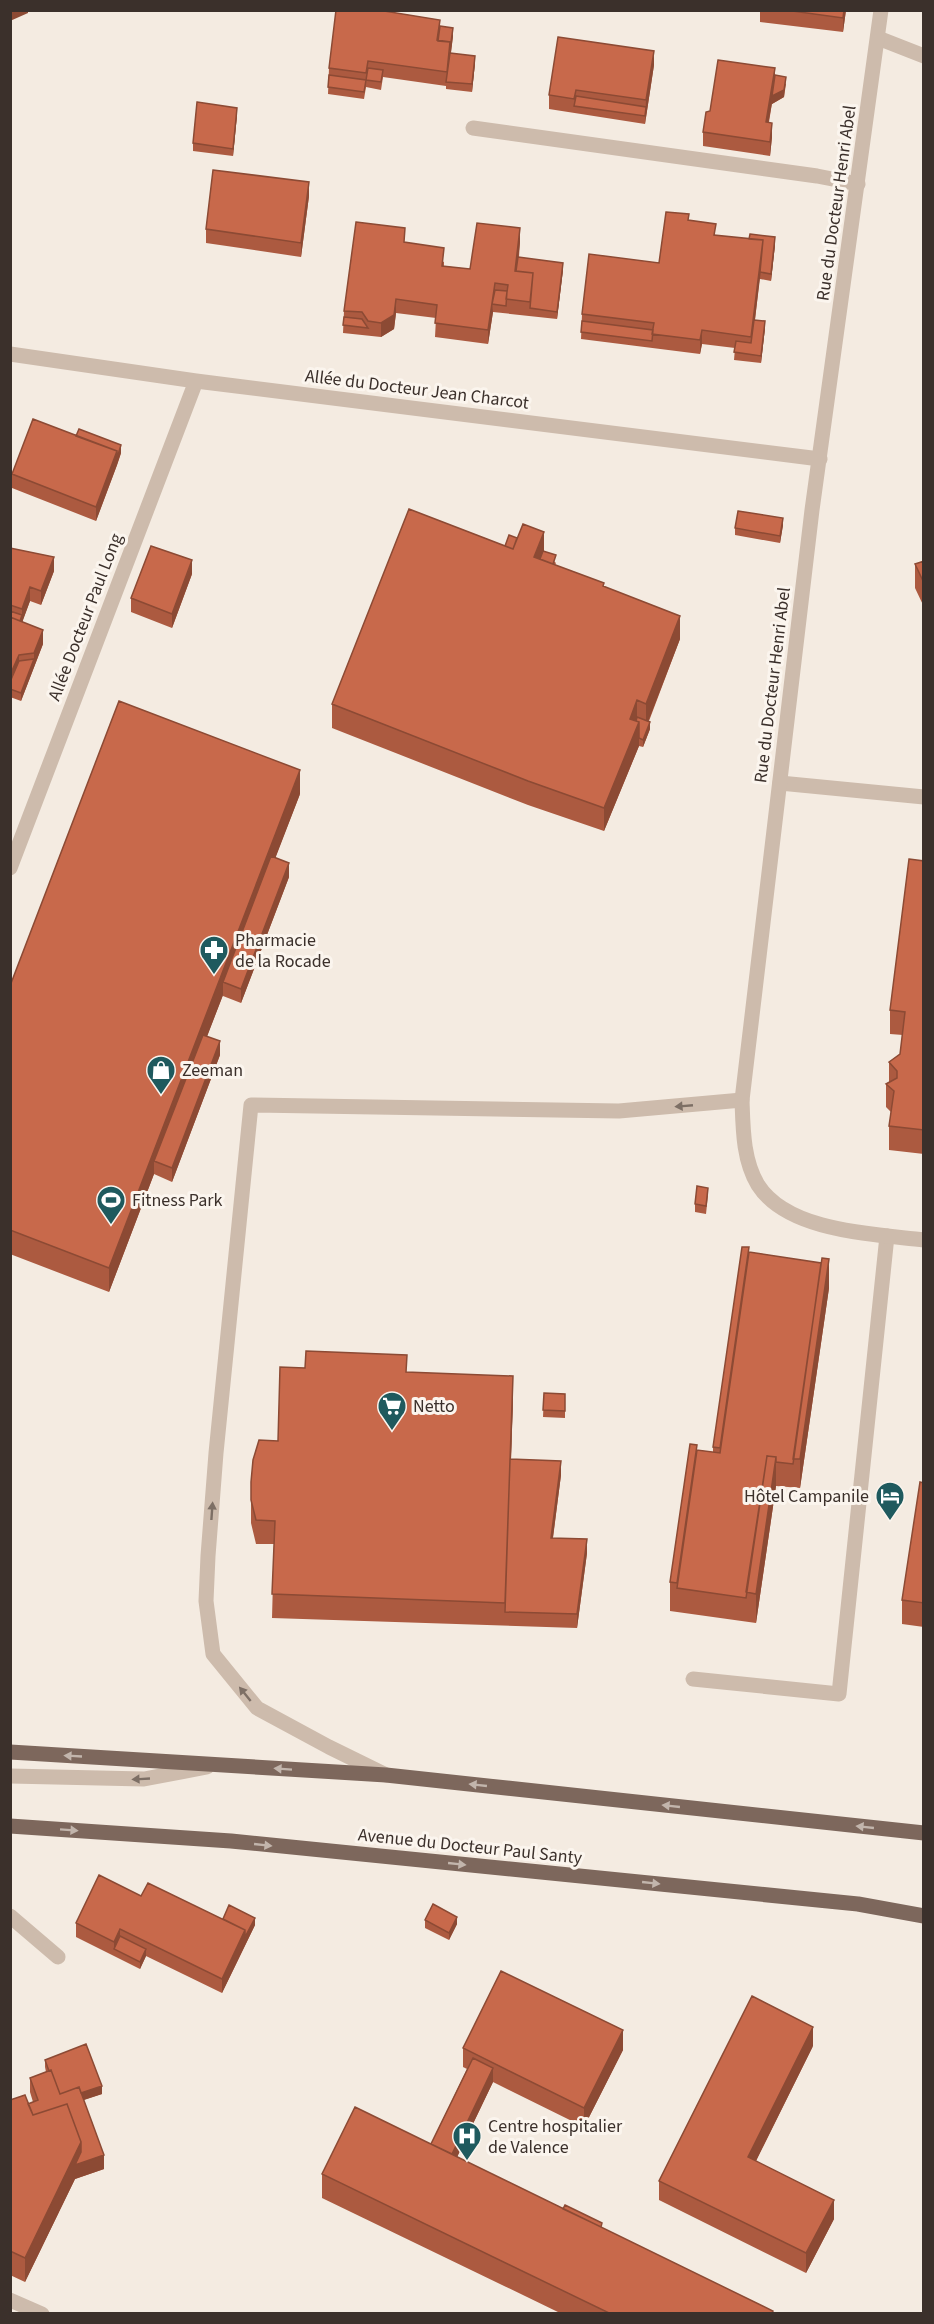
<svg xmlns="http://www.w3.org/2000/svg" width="934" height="2324" font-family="'Source Sans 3',sans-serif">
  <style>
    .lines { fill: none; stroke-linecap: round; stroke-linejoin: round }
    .lane { stroke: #cdbbac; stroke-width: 15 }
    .street { stroke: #cdbbac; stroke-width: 15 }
    .primary { stroke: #7d675c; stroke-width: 15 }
    .wall { fill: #ac5a40 }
    .shaded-wall { fill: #8c4a34 }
    .building { fill: #c8694b; stroke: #8c4a34; stroke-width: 1.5 }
    .oneway { fill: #7d6f65 }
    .oneway2 { fill: #c2b5ac }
    .labels { text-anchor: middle; stroke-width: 6; stroke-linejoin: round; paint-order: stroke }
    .street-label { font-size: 18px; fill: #3b302b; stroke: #fbf5ee }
    .poi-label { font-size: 18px; fill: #3b302b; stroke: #fbf5ee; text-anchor: start }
  </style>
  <rect width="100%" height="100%" fill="#f4ebe1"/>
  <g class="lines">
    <path class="lane" d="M878,38l46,18
      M473,128l344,48 41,8
      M780,783l144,14
      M693,1679l146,15 48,-458
      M386,1775l-57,-28 -72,-39 -44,-54 -7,-53 2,-45 8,-103 35,-348 368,6 123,-11
      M10,1776l134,3 63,-12
      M10,1916l48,41
      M10,2300l32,14"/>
    <path class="street" d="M881,10l-69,500 -70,590c1,29 1,60 16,85 30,47 116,49 166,55
      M10,354l186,27 624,78
      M10,868l186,-487"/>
    <path class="primary" d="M10,1752l376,23 538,58
      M10,1826l221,15 627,63 66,12"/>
  </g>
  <path class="wall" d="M760,10h86l-3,22 -83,-10z
    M440,26l13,10 -2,17 24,10 -3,29 -26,-3v-3l-63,-9 -2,13 -15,-3 -2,12 -36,-5 1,-26z
    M654,65l-9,59 -96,-15v-14z
    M775,75l11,9 -2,13 -12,7v-1l-3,19 3,15 -2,19 -67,-10v-14l7,-21z
    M237,115l-4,41 -40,-5v-8z
    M309,196l-8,61 -95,-14v-14z
    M689,221l27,14 59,10 -4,36 -11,-2v-4l-5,45 10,8 -4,35 -27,-3 1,-12 -33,-4 -2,10 -119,-15 1,-25 77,-51z
    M405,242l39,20v4l26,3 50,-27 -1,15 44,13 -6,49 -64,-7 -5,32 -53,-7 1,-19 -40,-5 -2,16 -13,8 -38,-4 1,-22z
    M121,453l-4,12 -21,56 -84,-33v-14z
    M783,525l-3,18 -45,-8v-7z
    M505,546l39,5 12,12 -1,2 49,21 76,53 -31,82 1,8 -7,18 -4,-1 -35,85 -76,-26 -196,-77v-24z
    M10,548l44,23 -13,34 -11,-4 -8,21 21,22 -22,57 -11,-4z
    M924,561v46l-9,-19v-24z
    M192,574l-20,54 -41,-16v-14z
    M300,794l-25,64 14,19 -48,126 -18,-7v-1l-16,41 13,19 -48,127 -18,-8 -45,118 -99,-38v-268z
    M924,861v293l-35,-4v-24l2,-14 -5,-5v-23l3,-2v-20l11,-8 3,-19 -13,-1v-24z
    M708,1195l-2,19 -11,-2v-8z
    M749,1253l80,35 -29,200 -24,-2 -20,137 -86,-12v-29l27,-132 16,2v-5z
    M407,1372l106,27 -2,60 50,16 -8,63 34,15 -10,75 -305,-10 2,-74h-18l-5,-21v-41l27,-41z
    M544,1393l21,1v24l-22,-1z
    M924,1483v144l-22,-3v-24z
    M141,1896l82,23 32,6 -33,68 -76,-37 -6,13 -64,-32v-14z
    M425,1920l32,4 -8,16 -24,-12z
    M813,2046l-57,115 78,58 -28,54 -147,-73v-19z
    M463,2048l160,2 -39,77 -91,-45 -36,75 145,71 171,85h-213l-238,-115v-24l109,-30 36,-75 -4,-2z
    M45,2060l57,34 -19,6 21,69 -29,10 -50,103 -15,-7v-175l18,4 5,-2 -3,-10v-14l16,-6 -1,-5z"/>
  <path class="shaded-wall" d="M18,10h10v3l-18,8v-7z
    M844,10h2l-3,22v-14z
    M453,28v8l-6,46v-10z
    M654,51v14l-9,59 1,-24z
    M475,56v7l-3,29v-8z
    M775,68v14l11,-5 -2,20 -12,7v-1l-6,33v-14z
    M237,108v7l-4,41v-7z
    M772,123v14l-2,19v-14z
    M309,182v14l-8,61v-14z
    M520,228v14l-4,36 -1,-7z
    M775,237v8l-4,36v-7z
    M763,240v14l-12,97v-14z
    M563,263v7l-6,49v-7z
    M495,283v14l-3,7 1,8 -5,32v-14z
    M396,299v14l-2,16 -13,8v-14z
    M765,321v7l-4,35v-7z
    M702,330v14l-2,10v-14z
    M121,445v8l-4,12 -21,56v-14l21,-56z
    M783,518v7l-3,18v-7z
    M544,532v24l-6,14 -4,-13z
    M54,557v14l-13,34v-14z
    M192,560v14l-20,54v-14z
    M30,587v14l-12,33v-8l4,-11v-6z
    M680,616v23l-34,88v-23z
    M43,630v14l-22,57v-8l13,-34v-6z
    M19,655v14l-9,20v-14z
    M637,700v24l-7,-5z
    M639,722v24l-35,85v-23z
    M650,722v7l-7,18v-7z
    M300,770v24l-73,190 -4,-2v13l-64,167 -5,-1v13l-45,118v-24z
    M289,863v14l-48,126v-14z
    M220,1041v14l-48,127v-14z
    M829,1259v29l-29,200v-29z
    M513,1376v23l-7,213z
    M776,1457v29l-20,137v-29z
    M561,1461v14l-10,77v-14z
    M587,1539v14l-10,75v-14z
    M457,1917v7l-8,16v-7z
    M255,1918v7l-33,68v-14l23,-49z
    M120,1929v14l-6,6v-7z
    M146,1949v7l-6,13v-7z
    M813,2027v19l-65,131v-20z
    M623,2030v20l-39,77v-19z
    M493,2068v14l-45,94v-14z
    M102,2086v8l-42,14v-8z
    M81,2142l23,13v14l-29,10 -50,103v-24z
    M834,2200v19l-28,54v-20z"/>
  <path class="building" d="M10,10h8l-8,4z
    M336,10h42l62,10 -3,20 13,2 -3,30 -79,-11 -2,12 -37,-5z
    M785,10h59l-1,8z
    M440,26l13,2 -3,21v-7l-12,-1z
    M558,37l96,14 -8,49 -70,-10 -2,9 -25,-4z
    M450,53l25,3 -3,28 -26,-2z
    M718,60l57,8 -9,54 6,1 -2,19 -67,-10 3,-20 4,-1z
    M368,68l15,2 -2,12 -15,-2z
    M329,75l37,5 -2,12 -36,-5z
    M775,75l11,2 -2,13 -12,6z
    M576,96l70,11 -1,9 -71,-10z
    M197,102l40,6 -4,41 -40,-6z
    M213,170l96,12 -8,61 -95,-14z
    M666,212l23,2 -1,6 28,4 -2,11 49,5 -12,97 -49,-7 -2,10 -48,-6 2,-11 -72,-9 7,-60 70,9z
    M356,222l49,6 -1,14 40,6 -2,18 28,3 7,-46 43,5 -5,43 18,2 -3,29 -24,-3 2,-14 -13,-2 -7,47 -53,-7 2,-18 -41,-6 -2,16 -13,8 -13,-2 -6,-9 -18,-1z
    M750,234l25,3 -4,37 -11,-2 3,-32 -14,-1z
    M518,257l45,6 -6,49 -27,-4 3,-35 -17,-2z
    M495,290l12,1 -1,15 -14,-2z
    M344,317l18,2 6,9 -25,-3z
    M754,320l11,1 -4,35 -27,-4 2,-11 15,2z
    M582,321l71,9 -1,11 -71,-9z
    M33,419l84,32 -21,56 -84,-33z
    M79,429l42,16 -4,13v-7l-41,-15z
    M409,509l104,40 10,-25 21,8 -10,25 70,26 -1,3 77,30 -34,88 -9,-4 -7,19 9,3 -35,86 -76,-27 -196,-77z
    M738,511l45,7 -3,18 -45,-8z
    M509,535l8,3 -4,11 -8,-3z
    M151,546l41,14 -20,54 -41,-16z
    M10,548l44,9 -13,34 -11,-4 -8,22 -12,-4z
    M543,551l13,4 -3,9 -13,-5z
    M924,561v22l-9,-19z
    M10,611l12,4 -2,6 -10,-4z
    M10,617l33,13 -9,23 -15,2 -9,20z
    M34,659l-13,34 -11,-4v-7l9,-21z
    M119,701l181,69 -191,498 -99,-38v-244z
    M637,717l13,5 -7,18 -4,-2v-16l-3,-1z
    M271,856l18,7 -48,126 -18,-7z
    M909,859l15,2v269l-35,-4 5,-35 -8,-7 11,-6v-7l-8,-9 11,-8 5,-42 -15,-2z
    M203,1035l17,6 -48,127 -18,-7z
    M697,1186l11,2 -2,18 -11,-2z
    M742,1247h7l-29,201 -7,-1z
    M749,1252l72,11 -28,201 -17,-2v-5l-9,-1 -21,142 -69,-10 20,-138 23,3z
    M822,1258l7,1 -29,200h-7z
    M306,1351l101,4 -1,17 107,4 -8,227 -233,-9 3,-73 -19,-1 -5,-20v-18l2,-22 6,-20 19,1 2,-74 25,1z
    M544,1393l21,1v17l-22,-1z
    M690,1444l7,1 -20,138 -7,-1z
    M767,1456l9,1 -20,137 -10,-2z
    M510,1459l51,2 -10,77 36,1 -10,75 -72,-2z
    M920,1482l4,1v120l-22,-3z
    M99,1875l42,21 7,-13 97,47 -23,49 -102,-50 -6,13 -38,-19z
    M433,1904l24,13 -8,16 -24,-13z
    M229,1905l26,13 -10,19v-7l-22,-11z
    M120,1936l26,13 -6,13 -26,-13z
    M501,1971l122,59 -39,78 -121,-60z
    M752,1996l61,31 -65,130 86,43 -28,53 -147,-72z
    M86,2044l16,42 -21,7 -2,-6 -19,7 -9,-24 -2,1 -4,-11z
    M473,2058l20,10 -41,86 -21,-10z
    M51,2070l9,24 19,-7 25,68 -29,10 6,-13v-10l-14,-38 -34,11 -5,-11 10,-4 -8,-22z
    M25,2095l8,20 34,-11 14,38 -56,116 -15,-7v-151z
    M355,2107l418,204 -1,2h-163l-287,-139z
    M565,2205l37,18 -1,4 -38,-18z"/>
  <defs><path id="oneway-solid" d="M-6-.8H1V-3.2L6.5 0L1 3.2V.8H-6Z" transform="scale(1.5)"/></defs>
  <g class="oneway">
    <use href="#oneway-solid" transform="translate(684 1106) rotate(175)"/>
    <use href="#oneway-solid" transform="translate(212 1511) rotate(-86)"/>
    <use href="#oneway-solid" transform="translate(245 1694) rotate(-129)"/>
    <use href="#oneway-solid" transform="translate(141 1779) rotate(177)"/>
  </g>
  <g class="oneway2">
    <use href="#oneway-solid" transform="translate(73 1756) rotate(-177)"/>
    <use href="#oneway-solid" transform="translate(283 1769) rotate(-176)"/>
    <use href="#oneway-solid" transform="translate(478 1785) rotate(-174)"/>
    <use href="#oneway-solid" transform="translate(671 1806) rotate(-174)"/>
    <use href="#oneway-solid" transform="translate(865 1827) rotate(-174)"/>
    <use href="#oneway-solid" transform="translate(69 1830) rotate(4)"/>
    <use href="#oneway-solid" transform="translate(263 1845) rotate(6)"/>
    <use href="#oneway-solid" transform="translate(457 1864) rotate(6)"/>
    <use href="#oneway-solid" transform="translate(651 1883) rotate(6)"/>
  </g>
  <defs>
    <g id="pharmacy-pin" transform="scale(1.5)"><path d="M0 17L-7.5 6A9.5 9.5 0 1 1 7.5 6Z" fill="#1f5a5e" stroke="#fbf5ee"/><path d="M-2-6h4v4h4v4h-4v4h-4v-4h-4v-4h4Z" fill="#fff"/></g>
    <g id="shop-pin" transform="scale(1.5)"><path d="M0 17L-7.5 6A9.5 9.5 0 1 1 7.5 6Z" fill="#1f5a5e" stroke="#fbf5ee"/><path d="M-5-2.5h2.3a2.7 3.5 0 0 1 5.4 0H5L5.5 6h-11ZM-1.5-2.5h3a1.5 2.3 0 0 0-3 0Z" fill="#fff"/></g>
    <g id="stadium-pin" transform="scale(1.5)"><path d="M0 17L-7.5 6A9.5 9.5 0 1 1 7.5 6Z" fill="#1f5a5e" stroke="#fbf5ee"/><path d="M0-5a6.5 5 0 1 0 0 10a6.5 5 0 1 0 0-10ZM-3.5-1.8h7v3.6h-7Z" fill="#fff"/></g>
    <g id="supermarket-pin" transform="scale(1.5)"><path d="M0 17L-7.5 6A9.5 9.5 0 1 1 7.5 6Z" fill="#1f5a5e" stroke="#fbf5ee"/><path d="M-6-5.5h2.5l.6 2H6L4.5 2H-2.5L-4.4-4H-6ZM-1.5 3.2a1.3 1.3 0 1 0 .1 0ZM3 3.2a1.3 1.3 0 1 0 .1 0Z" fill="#fff"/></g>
    <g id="hotel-pin" transform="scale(1.5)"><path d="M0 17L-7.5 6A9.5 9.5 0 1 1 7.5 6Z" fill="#1f5a5e" stroke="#fbf5ee"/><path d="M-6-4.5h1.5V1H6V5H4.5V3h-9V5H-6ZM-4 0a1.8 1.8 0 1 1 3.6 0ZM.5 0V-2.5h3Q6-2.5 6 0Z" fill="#fff"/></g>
    <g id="hospital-pin" transform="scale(1.5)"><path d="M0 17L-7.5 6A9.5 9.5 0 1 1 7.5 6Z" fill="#1f5a5e" stroke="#fbf5ee"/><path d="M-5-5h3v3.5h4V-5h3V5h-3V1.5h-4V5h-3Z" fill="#fff"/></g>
  </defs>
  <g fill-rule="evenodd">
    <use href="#pharmacy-pin" x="214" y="950"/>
    <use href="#shop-pin" x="161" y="1070"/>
    <use href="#stadium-pin" x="111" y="1200"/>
    <use href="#supermarket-pin" x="392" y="1406"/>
    <use href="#hotel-pin" x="890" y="1496"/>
    <use href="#hospital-pin" x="467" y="2136"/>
  </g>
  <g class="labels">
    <g class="street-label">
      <text transform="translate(836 203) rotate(-82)" y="6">Rue du Docteur Henri Abel</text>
      <text transform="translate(417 389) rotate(7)" y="6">Allée du Docteur Jean Charcot</text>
      <text transform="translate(85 617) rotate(-69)" y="6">Allée Docteur Paul Long</text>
      <text transform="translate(772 685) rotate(-83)" y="6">Rue du Docteur Henri Abel</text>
      <text transform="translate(470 1846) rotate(6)" y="6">Avenue du Docteur Paul Santy</text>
    </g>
    <g class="poi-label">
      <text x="235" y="946">Pharmacie<tspan x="235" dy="21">de la Rocade</tspan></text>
      <text x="182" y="1076">Zeeman</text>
      <text x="132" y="1206">Fitness Park</text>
      <text x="413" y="1412">Netto</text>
      <text x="869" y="1502" text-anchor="end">Hôtel Campanile</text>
      <text x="488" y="2132">Centre hospitalier<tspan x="488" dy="21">de Valence</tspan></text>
    </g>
  </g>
  <rect width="934" height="2324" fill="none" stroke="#3b302b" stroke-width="24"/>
</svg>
